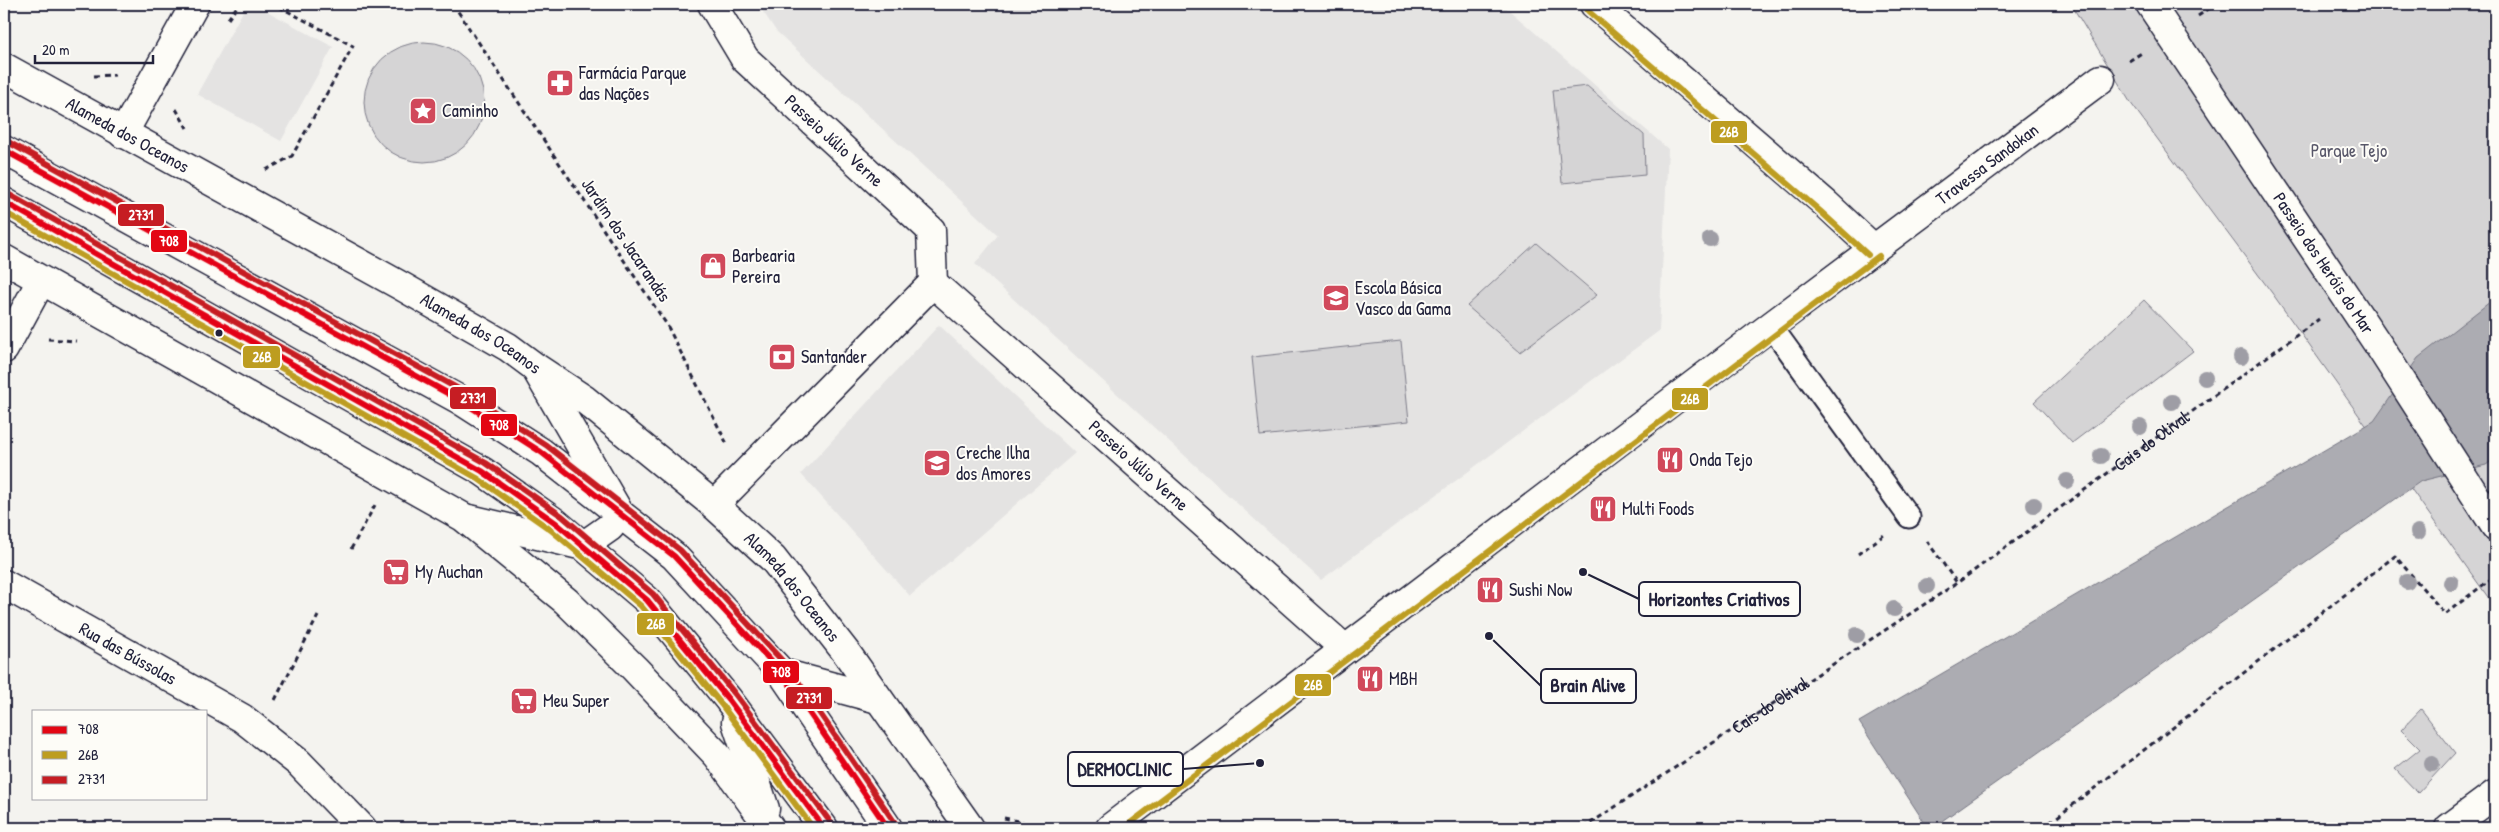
<svg xmlns="http://www.w3.org/2000/svg" width="2499" height="832" font-family="'Patrick Hand',sans-serif">
  <style>
    .built { fill: #e4e3e2 }
    .green { fill: #d5d4d5; stroke: #7c7b88 }
    .water { fill: #acacb2; stroke: #757582 }
    .lines { fill: none; stroke-linecap: round; stroke-linejoin: round }
    .service-casing { stroke: #22223b; stroke-width: 25 }
    .pedestrian-casing { stroke: #22223b; stroke-width: 31 }
    .minor-casing { stroke: #22223b; stroke-width: 31 }
    .path { stroke: #22223b; stroke-width: 3; stroke-dasharray: 5 4; stroke-linecap: butt }
    .service { stroke: #fdfcf7; stroke-width: 21 }
    .pedestrian { stroke: #fdfcf7; stroke-width: 28 }
    .minor { stroke: #fdfcf7; stroke-width: 28 }
    .bus-1-casing { stroke: #fdfcf7; stroke-width: 10 }
    .bus-2-casing { stroke: #fdfcf7; stroke-width: 10 }
    .bus-3-casing { stroke: #fdfcf7; stroke-width: 10 }
    .bus-1 { stroke: #e30613; stroke-width: 6 }
    .bus-2 { stroke: #bd9d20; stroke-width: 6 }
    .bus-3 { stroke: #c61d23; stroke-width: 6 }
    .tree { fill: #9e9da5 }
    .bus-dot { fill: #22223b; stroke: #fdfcf7; stroke-width: 2 }
    .labels { text-anchor: middle; stroke-width: 4; stroke-linejoin: round; paint-order: stroke }
    .poi-label { font-size: 18px; fill: #22223b; stroke: #fdfcf7; text-anchor: start }
    .street-label { font-size: 18px; fill: #22223b; stroke: #fdfcf7 }
    .park-label { font-size: 18px; fill: #585769; stroke: #fdfcf7 }
    .leader { fill: none; stroke: #22223b; stroke-width: 2 }
    .callout-dot { fill: #22223b; stroke: #fdfcf7; stroke-width: 2 }
    .callout { fill: #fdfcf7; stroke: #22223b; stroke-width: 2 }
    .callout-label { font-size: 19px; text-anchor: middle; font-weight: bold; fill: #22223b }
    .line-badge { stroke: #fdfcf7; stroke-width: 2 }
    .badge-label { font-size: 14px; text-anchor: middle; font-weight: bold; fill: #fff }
  </style>
  <rect width="100%" height="100%" fill="#f4f3ef"/>
  <filter id="ink" filterUnits="userSpaceOnUse"><feTurbulence type="fractalNoise" baseFrequency=".02" numOctaves="2"/><feDisplacementMap in="SourceGraphic" scale="10" xChannelSelector="R" yChannelSelector="G"/><feConvolveMatrix kernelMatrix="1 2 1 2 8 2 1 2 1" color-interpolation-filters="sRGB"/></filter>
  <g filter="url(#ink)">
    <path class="built" d="M247,4h7l79,43 -52,94 -84,-47z
      M758,4h744l166,145 -9,182 -338,249 -346,-316 23,-29 -222,-204z
      M939,325l136,128 -165,143 -109,-122z"/>
    <path class="green" d="M2071,4h424v603l-223,-314 -142,-191z
      M364 102a60 60 0 1 1 120 0a60 60 0 1 1-120 0Z
      M1587,86l57,49 1,40 -83,8 -9,-93z
      M1536,243l61,52 -77,57 -53,-46z
      M2144,300l49,51 -121,92 -38,-41z
      M1401,341l8,80 -149,15 -8,-79z
      M2421,709l34,44 -37,40 -23,-24 25,-20 -19,-19z"/>
    <path class="water" d="M2495,298v161l-9,6 -65,16 -489,347h-4l-69,-106 515,-301 44,-63z"/>
    <g class="lines">
      <g class="service-casing">
        <path id="service" d="M1771,326l138,191"/>
      </g>
      <g class="pedestrian-casing">
        <g id="pedestrian">
          <path id="s2" d="M2150,4l231,345 114,177"/>
        </g>
      </g>
      <g class="minor-casing">
        <g id="minor">
          <path id="s3" d="M712,4l33,55 186,171 2,53 -219,222"/>
          <path d="M1594,4l232,200 48,45"/>
          <path id="s4" d="M4,67l399,220 105,60 27,20 50,33 129,105 59,54 75,96 122,173"/>
          <path d="M123,134l72,-130"/>
          <path d="M4,150l456,250 81,52 133,104 108,117 106,155"/>
          <path d="M4,202l478,269 74,52 91,77 81,99 96,129"/>
          <path d="M4,259l459,258 103,84 69,68 82,86 53,73"/>
          <path id="s5" d="M933,283l412,366"/>
          <path d="M4,349l37,-68"/>
          <path d="M470,519l113,27 27,-19 10,-13 -83,-143"/>
          <path id="s6" d="M4,584l238,134 57,45 63,65"/>
          <path d="M782,673l96,26"/>
          <path d="M736,722l29,87"/>
          <path id="s7" d="M1110,828l661,-502 330,-247"/>
          <path d="M2449,828l46,-34"/>
        </g>
      </g>
      <g class="path">
        <path d="M453,4l214,321 60,119"/>
        <path d="M2198,16l18,-12"/>
        <path d="M228,19l11,-15"/>
        <path d="M2129,61l14,-9"/>
        <path d="M94,76l21,-1"/>
        <path d="M176,109l11,19"/>
        <path d="M266,170l26,-14 61,-110 -79,-42"/>
        <path d="M48,339l28,2"/>
        <path d="M1927,541l30,42"/>
        <path d="M351,549l24,-44"/>
        <path d="M1858,554l26,-19"/>
        <path d="M275,700l43,-84"/>
        <path d="M1004,818l45,10"/>
        <path id="s1" d="M1583,828l374,-245 362,-264"/>
        <path d="M2043,828l352,-272 50,58 50,-38"/>
      </g>
      <use href="#service" class="service"/>
      <use href="#pedestrian" class="pedestrian"/>
      <use href="#minor" class="minor"/>
      <g class="bus-1-casing">
        <path id="bus-1" d="M4,150l456,250 81,52 133,104 108,117 106,155
          M4,202l478,269 74,52 91,77 81,99 96,129"/>
      </g>
      <g class="bus-2-casing">
        <path id="bus-2" d="M1588,11l232,200 48,44
          M4,212l473,266 74,52 90,76 80,98 92,124
          M1124,828l755,-572"/>
      </g>
      <g class="bus-3-casing">
        <path id="bus-3" d="M8,142l456,250 82,53 134,105 108,117 107,156
          M8,194l478,269 76,53 91,78 82,100 96,129"/>
      </g>
      <use href="#bus-1" class="bus-1"/>
      <use href="#bus-2" class="bus-2"/>
      <use href="#bus-3" class="bus-3"/>
    </g>
    <g class="tree">
      <circle cx="1710" cy="239" r="8"/>
      <circle cx="2241" cy="357" r="8"/>
      <circle cx="2205" cy="378" r="8"/>
      <circle cx="2172" cy="402" r="8"/>
      <circle cx="2140" cy="427" r="8"/>
      <circle cx="2101" cy="456" r="8"/>
      <circle cx="2067" cy="481" r="8"/>
      <circle cx="2034" cy="505" r="8"/>
      <circle cx="2418" cy="532" r="8"/>
      <circle cx="2407" cy="582" r="8"/>
      <circle cx="2451" cy="583" r="8"/>
      <circle cx="1927" cy="586" r="8"/>
      <circle cx="1894" cy="609" r="8"/>
      <circle cx="1857" cy="635" r="8"/>
      <circle cx="2432" cy="764" r="8"/>
    </g>
  </g>
  <defs>
    <g id="pharmacy-square" transform="scale(1.4375)"><rect x="-9" y="-9" width="18" height="18" rx="4" fill="#d1495b" stroke="#fdfcf7"/><path d="M-2-6h4v4h4v4h-4v4h-4v-4h-4v-4h4Z" fill="#fff"/></g>
    <g id="sight-square" transform="scale(1.4375)"><rect x="-9" y="-9" width="18" height="18" rx="4" fill="#d1495b" stroke="#fdfcf7"/><path d="M0-6L1.8-2.2L6-1.7L2.9 1.2L3.7 5.4L0 3.3L-3.7 5.4L-2.9 1.2L-6-1.7L-1.8-2.2Z" fill="#fff"/></g>
    <g id="shop-square" transform="scale(1.4375)"><rect x="-9" y="-9" width="18" height="18" rx="4" fill="#d1495b" stroke="#fdfcf7"/><path d="M-5-2.5h2.3a2.7 3.5 0 0 1 5.4 0H5L5.5 6h-11ZM-1.5-2.5h3a1.5 2.3 0 0 0-3 0Z" fill="#fff"/></g>
    <g id="school-square" transform="scale(1.4375)"><rect x="-9" y="-9" width="18" height="18" rx="4" fill="#d1495b" stroke="#fdfcf7"/><path d="M0-5L7-2L0 1L-7-2ZM-4 1L0 2.5L4 1V4Q0 6-4 4Z" fill="#fff"/></g>
    <g id="bank-square" transform="scale(1.4375)"><rect x="-9" y="-9" width="18" height="18" rx="4" fill="#d1495b" stroke="#fdfcf7"/><path d="M-6-4H6V4H-6ZM0-2.3a2.3 2.3 0 1 0 0 4.6a2.3 2.3 0 1 0 0-4.6Z" fill="#fff"/></g>
    <g id="restaurant-square" transform="scale(1.4375)"><rect x="-9" y="-9" width="18" height="18" rx="4" fill="#d1495b" stroke="#fdfcf7"/><path d="M-5-6h1v4h1v-4h1v4h1v-4h1v5L-1.5 .5V6h-2V.5L-5-1ZM5-6V6H3V1.5H1.5Q1.5-4 5-6Z" fill="#fff"/></g>
    <g id="supermarket-square" transform="scale(1.4375)"><rect x="-9" y="-9" width="18" height="18" rx="4" fill="#d1495b" stroke="#fdfcf7"/><path d="M-6-5.5h2.5l.6 2H6L4.5 2H-2.5L-4.4-4H-6ZM-1.5 3.2a1.3 1.3 0 1 0 .1 0ZM3 3.2a1.3 1.3 0 1 0 .1 0Z" fill="#fff"/></g>
  </defs>
  <g fill-rule="evenodd">
    <use href="#pharmacy-square" x="560" y="83"/>
    <use href="#sight-square" x="423" y="111"/>
    <use href="#shop-square" x="713" y="266"/>
    <use href="#school-square" x="1336" y="298"/>
    <use href="#bank-square" x="782" y="357"/>
    <use href="#restaurant-square" x="1670" y="460"/>
    <use href="#school-square" x="937" y="463"/>
    <use href="#restaurant-square" x="1603" y="509"/>
    <use href="#supermarket-square" x="396" y="572"/>
    <use href="#restaurant-square" x="1490" y="590"/>
    <use href="#restaurant-square" x="1370" y="679"/>
    <use href="#supermarket-square" x="524" y="701"/>
  </g>
  <circle class="bus-dot" cx="219" cy="333" r="4.5"/>
  <g class="labels">
    <g class="poi-label">
      <text x="579" y="79">Farmácia Parque<tspan x="579" dy="21">das Nações</tspan></text>
      <text x="442" y="117">Caminho</text>
      <text x="732" y="262">Barbearia<tspan x="732" dy="21">Pereira</tspan></text>
      <text x="1355" y="294">Escola Básica<tspan x="1355" dy="21">Vasco da Gama</tspan></text>
      <text x="801" y="363">Santander</text>
      <text x="956" y="459">Creche Ilha<tspan x="956" dy="21">dos Amores</tspan></text>
      <text x="1689" y="466">Onda Tejo</text>
      <text x="1622" y="515">Multi Foods</text>
      <text x="415" y="578">My Auchan</text>
      <text x="1509" y="596">Sushi Now</text>
      <text x="1389" y="685">MBH</text>
      <text x="543" y="707">Meu Super</text>
    </g>
    <g class="street-label">
      <text dy="6" stroke="none"><textPath href="#s4" startOffset="141">Alameda dos Oceanos</textPath></text>
      <text dy="6" stroke="none"><textPath href="#s3" startOffset="185">Passeio Júlio Verne</textPath></text>
      <text dy="6" stroke="none"><textPath href="#s7" startOffset="1100">Travessa Sandokan</textPath></text>
      <text transform="translate(626 240) rotate(56)" y="6">Jardim dos Jacarandás</text>
      <text dy="6" stroke="none"><textPath href="#s2" startOffset="312">Passeio dos Heróis do Mar</textPath></text>
      <text dy="6" stroke="none"><textPath href="#s4" startOffset="546">Alameda dos Oceanos</textPath></text>
      <text dy="6" stroke="none"><textPath href="#s1" startOffset="688">Cais do Olival</textPath></text>
      <text dy="6" stroke="none"><textPath href="#s5" startOffset="275">Passeio Júlio Verne</textPath></text>
      <text dy="6" stroke="none"><textPath href="#s4" startOffset="950">Alameda dos Oceanos</textPath></text>
      <text dy="6" stroke="none"><textPath href="#s6" startOffset="142">Rua das Bússolas</textPath></text>
      <text dy="6" stroke="none"><textPath href="#s1" startOffset="224">Cais do Olival</textPath></text>
    </g>
    <g class="park-label">
      <text x="2349" y="157">Parque Tejo</text>
    </g>
  </g>
  <path class="leader" d="M1583 572L1639 599M1489 636L1541 686M1260 763L1183 769"/>
  <g class="callout-dot">
    <circle cx="1583" cy="572" r="5"/>
    <circle cx="1489" cy="636" r="5"/>
    <circle cx="1260" cy="763" r="5"/>
  </g>
  <g class="callout">
    <rect x="1639" y="582" width="161" height="34" rx="5"/>
    <rect x="1541" y="669" width="95" height="34" rx="5"/>
    <rect x="1068" y="752" width="115" height="34" rx="5"/>
  </g>
  <g class="callout-label">
    <text x="1719" y="606">Horizontes Criativos</text>
    <text x="1588" y="692">Brain Alive</text>
    <text x="1125" y="776">DERMOCLINIC</text>
  </g>
  <g class="line-badge">
    <rect x="1710" y="120" width="38" height="24" rx="5" fill="#bd9d20"/>
    <rect x="117" y="203" width="48" height="24" rx="5" fill="#c61d23"/>
    <rect x="150" y="229" width="38" height="24" rx="5" fill="#e30613"/>
    <rect x="242" y="345" width="39" height="24" rx="5" fill="#bd9d20"/>
    <rect x="449" y="386" width="48" height="24" rx="5" fill="#c61d23"/>
    <rect x="1671" y="387" width="38" height="24" rx="5" fill="#bd9d20"/>
    <rect x="480" y="413" width="38" height="24" rx="5" fill="#e30613"/>
    <rect x="636" y="612" width="39" height="24" rx="5" fill="#bd9d20"/>
    <rect x="762" y="660" width="38" height="24" rx="5" fill="#e30613"/>
    <rect x="1294" y="673" width="38" height="24" rx="5" fill="#bd9d20"/>
    <rect x="785" y="686" width="48" height="24" rx="5" fill="#c61d23"/>
  </g>
  <g class="badge-label">
    <text x="1729" y="137">26B</text>
    <text x="141" y="220">2731</text>
    <text x="169" y="246">708</text>
    <text x="262" y="362">26B</text>
    <text x="473" y="403">2731</text>
    <text x="1690" y="404">26B</text>
    <text x="499" y="430">708</text>
    <text x="656" y="629">26B</text>
    <text x="781" y="677">708</text>
    <text x="1313" y="690">26B</text>
    <text x="809" y="703">2731</text>
  </g>
  <rect width="2499" height="832" fill="none" stroke="#fdfcf7" stroke-width="20"/>
  <rect x="10" y="10" width="2479" height="812" fill="none" stroke="#22223b" stroke-width="2" filter="url(#ink)"/>
  <rect x="32" y="710" width="175" height="90" fill="#fdfcf7" stroke="#a5a5ac"/>
  <rect x="42" y="726" width="25" height="8" fill="#e30613" stroke="#a5a5ac"/>
  <text x="78" y="734" font-size="15" fill="#22223b">708</text>
  <rect x="42" y="751" width="25" height="8" fill="#bd9d20" stroke="#a5a5ac"/>
  <text x="78" y="760" font-size="15" fill="#22223b">26B</text>
  <rect x="42" y="776" width="25" height="8" fill="#c61d23" stroke="#a5a5ac"/>
  <text x="78" y="784" font-size="15" fill="#22223b">2731</text>
  <path d="M35 55v8h118v-8" fill="none" stroke="#22223b" stroke-width="2.5"/>
  <text x="42" y="55" font-size="15" fill="#22223b" stroke="#fdfcf7" stroke-width="4" paint-order="stroke">20 m</text>
</svg>
